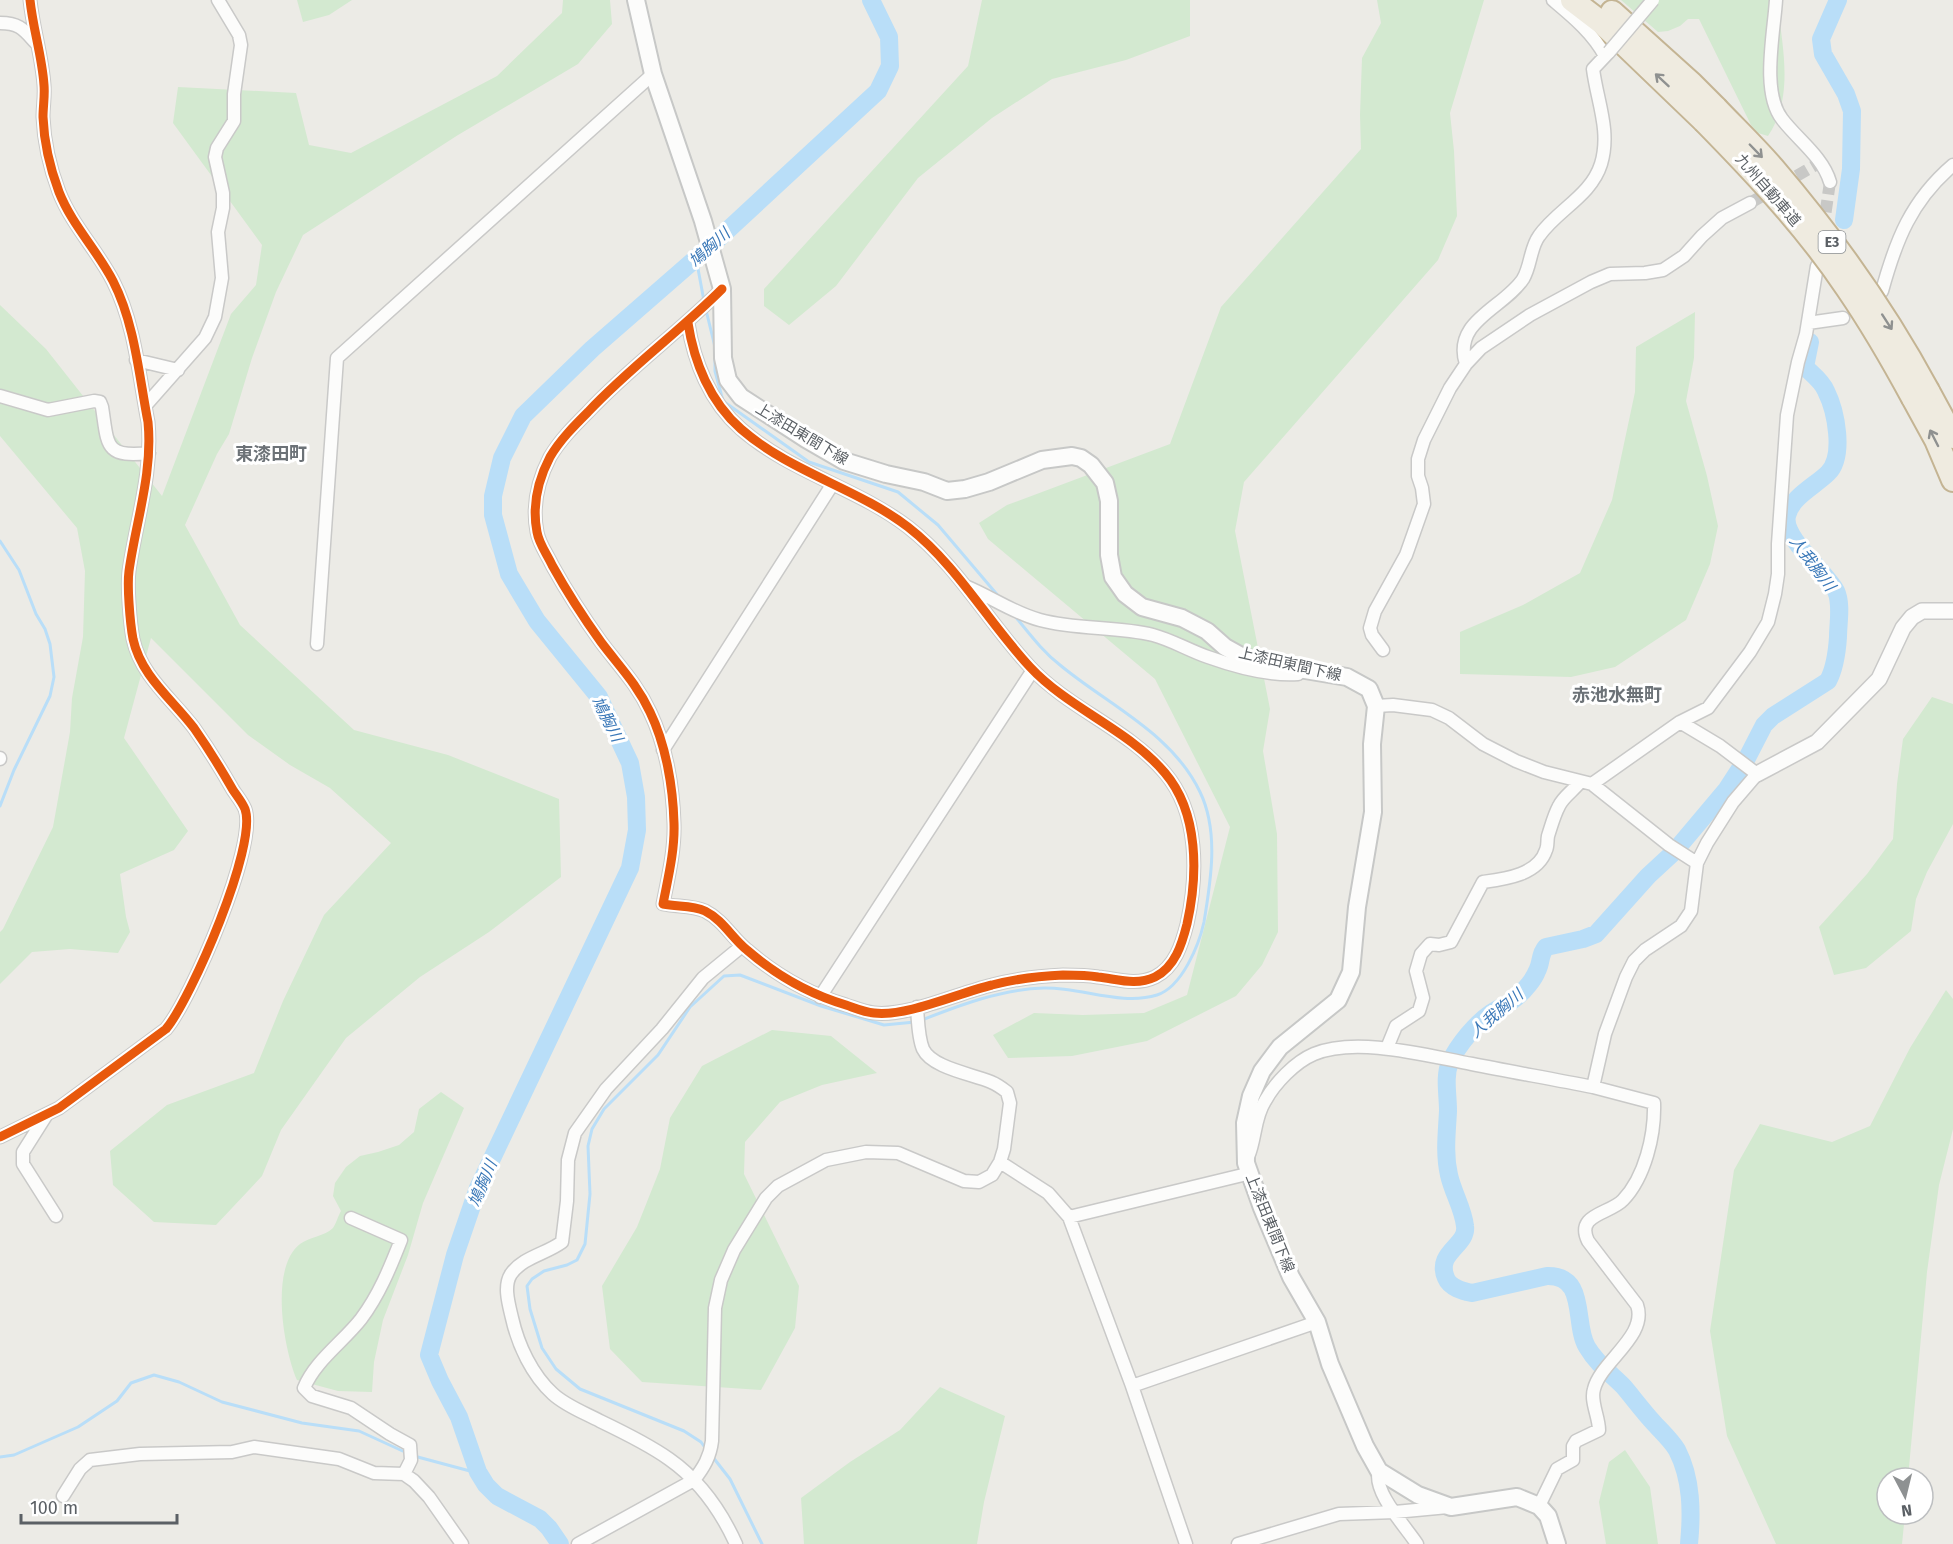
<svg xmlns="http://www.w3.org/2000/svg" width="1953" height="1544" font-family="'Fira Sans','Noto Sans JP',sans-serif">
  <style>
    .green { fill: #d3e9d0 }
    .lines { fill: none; stroke-linecap: round; stroke-linejoin: round }
    .stream { stroke: #b9def8; stroke-width: 3 }
    .river { stroke: #b9def8; stroke-width: 18 }
    .minor-tunnel { stroke: #c8c8c6; stroke-width: 12; stroke-dasharray: 12 6; stroke-linecap: butt }
    .minor-casing { stroke: #c9c9c8; stroke-width: 15 }
    .tertiary-casing { stroke: #c9c9c8; stroke-width: 18 }
    .secondary-casing { stroke: #c7c8c7; stroke-width: 20 }
    .motorway-casing { stroke: #c4b493; stroke-width: 26 }
    .minor { stroke: #fcfcfb; stroke-width: 12 }
    .tertiary { stroke: #fcfcfb; stroke-width: 15 }
    .secondary { stroke: #fcfcfb; stroke-width: 16 }
    .motorway { stroke: #efebe0; stroke-width: 22 }
    .minor-bridge-casing { stroke: #c9c9c8; stroke-width: 15; stroke-linecap: butt }
    .motorway-bridge-casing { stroke: #c4b493; stroke-width: 26; stroke-linecap: butt }
    .minor-bridge { stroke: #fcfcfb; stroke-width: 12 }
    .motorway-bridge { stroke: #efebe0; stroke-width: 22 }
    .cycleway-casing { stroke: #fff; stroke-width: 13 }
    .cycleway { stroke: #e8590c; stroke-width: 9 }
    .oneway { stroke: #8f9190 }
    .labels { text-anchor: middle; stroke-width: 6; stroke-linejoin: round; paint-order: stroke }
    .shield { fill: #fff; stroke: #8c9093; stroke-width: 1.5 }
    .shield-label { font-size: 14px; font-weight: bold; fill: #5b6065 }
    .street-label { font-size: 15px; fill: #5b6065; stroke: #fff }
    .water-label { font-size: 16px; font-style: italic; fill: #3a78b8; stroke: #fff }
    .quarter-label { font-size: 18px; font-weight: bold; fill: #6c7277; stroke: #fff }
  </style>
  <rect width="100%" height="100%" fill="#ecebe6"/>
  <path class="green" d="M297,0h55l-23,15 -26,7z
    M563,0h47l2,24 -34,40 -120,71 -155,100 -27,57 -24,66 -23,76 -12,20 -32,71 55,100 114,105 94,25 111,44 2,78 -72,55 -69,45 -74,61 -65,92 -19,46 -46,49 -62,-3 -41,-37 -3,-34 57,-46 87,-32 29,-72 41,-86 67,-72 -61,-55 -40,-23 -42,-30 -97,-97 -27,100 64,93 -14,19 -54,24 6,43 4,15 -12,21 -48,-4 -38,3 -32,32v-52l3,-3 50,-102 17,-95 2,-34 11,-61 2,-66 -8,-43 -77,-92v-131l46,44 116,147 69,-182 25,-29 6,-40 -89,-122 5,-36 118,6 13,52 42,8 146,-77 65,-63z
    M982,0h208v36l-64,24 -74,19 -60,39 -74,60 -82,108 -47,39 -25,-19v-17l204,-223z
    M1377,0h107l-34,113 4,38 3,65 -19,44 -194,222 -9,49 35,178 -7,42 14,83 1,98 -16,33 -26,31 -89,45 -75,15 -64,2 -15,-23 41,-22 49,2 61,-2 43,-18 43,-168 -75,-148 -167,-140 -9,-16 28,-18 163,-61 51,-137 140,-158 -1,-34 2,-57 19,-35z
    M1621,0h156c5,45 18,96 -9,136l-10,-3 -7,-8 -52,-106h-11l-8,7 -12,5 -10,1z
    M1695,312l-1,46 -8,43 21,75 11,50 -8,38 -24,56 -71,47 -44,10 -111,-3v-42l63,-27 57,-32 32,-73 23,-108 1,-45z
    M1932,697l21,7v120l-26,48 -11,27 -5,32 -45,37 -32,7 -15,-48 48,-53 26,-35 4,-55 6,-45z
    M1946,990l7,9v130l-14,56 -12,87 -19,206h-21v36h18l-3,30h-126l-49,-108 -17,-105 24,-161 26,-46 72,18 38,-16 40,-78z
    M772,1030l59,6 46,37 -55,12 -42,17 -35,40 -1,32 55,112 -4,42 -34,62 -119,-8 -32,-33 -8,-63 35,-59 23,-58 10,-51 32,-52z
    M441,1092l23,16 -41,95 -15,52 -25,65 -9,42 -2,30 -34,-1 -41,-11c-13,-30 -28,-112 3,-136 9,-7 25,-8 33,-16 3,-4 5,-12 8,-17l-8,-15 2,-13 11,-16 14,-11 18,-4 21,-7 15,-13 5,-23z
    M940,1387l65,29 -21,86 -7,42h-173l-3,-46 49,-36 50,-32z
    M1625,1450l25,37 8,57h-52l-7,-42 10,-40z"/>
  <g class="lines">
    <path class="stream" d="M696,258l8,43
      M706,310l9,37
      M715,360v11l8,30 86,61 89,30 40,33 62,73
      M0,541l19,29 17,44 9,15 5,15 4,33 -4,19 -36,74 -14,36
      M922,1020c38,-15 80,-31 122,-32 37,-1 77,18 113,7 25,-8 42,-50 47,-73 7,-42 15,-91 -4,-130 -28,-59 -92,-87 -140,-127 -18,-14 -31,-32 -46,-50
      M706,1449l-5,-7 -17,-11 -104,-42 -24,-20 -14,-21 -12,-39 -3,-23 5,-7 12,-8 23,-6 10,-5 8,-16 5,-50 -2,-48 4,-17 12,-20 54,-54 32,-48 34,-31 16,-1 81,31 63,19 31,-3
      M414,1456l56,15 10,5
      M712,1456l18,23 32,65
      M0,1457l14,-2 64,-28 39,-26 14,-18 23,-8 25,7 43,20 80,21 57,8 48,22"/>
    <path class="river" d="M1838,0l-17,39 2,15 23,40 6,17 -1,58 -7,51
      M560,1544l-11,-16 -9,-9 -43,-23 -11,-11 -8,-13 -19,-55 -19,-36 -11,-26 26,-100 23,-67 152,-320 7,-38 -1,-33 -6,-34 -31,-66 -62,-76 -28,-47 -16,-59v-19l9,-38 21,-42 69,-67 125,-109 161,-149 12,-25 -1,-29 -18,-37
      M1689,1544c3,-31 3,-65 -12,-94 -6,-10 -16,-19 -24,-28 -10,-11 -19,-23 -29,-35 -13,-13 -27,-23 -37,-40 -14,-23 1,-72 -40,-71l-75,17c-9,-2 -22,-5 -26,-15 -11,-26 22,-32 19,-52 -2,-18 -12,-33 -16,-51 -5,-22 -2,-43 -1,-64 0,-17 -4,-34 2,-49 8,-17 26,-39 41,-49 9,-6 19,-9 27,-17 7,-6 16,-17 19,-25 5,-9 2,-16 9,-24l37,-8 13,-5 52,-58 26,-24 53,-63 20,-31 17,-33 9,-9 55,-35c7,-13 9,-29 10,-44 0,-14 4,-33 -2,-46 -11,-20 -54,-54 -49,-75 4,-19 28,-30 41,-43 17,-17 8,-62 -2,-82 -4,-10 -14,-17 -21,-24l5,-25"/>
    <path class="minor-tunnel" d="M1750,203l69,-40
      M1823,230l7,-48"/>
    <g class="minor-casing">
      <path id="minor" d="M1553,0c19,16 40,33 52,56
        M1776,0c-2,33 -15,92 6,119 15,20 41,38 48,63
        M0,23c20,0 24,7 36,20
        M1882,291c14,-51 29,-90 71,-126
        M688,323c6,39 22,79 53,106 49,43 116,59 167,98 49,38 80,95 122,140 39,42 98,62 135,106 34,40 33,102 22,151 -5,20 -12,43 -32,53 -19,9 -38,2 -57,0 -11,-2 -24,-2 -35,-2 -24,1 -48,4 -71,10 -34,8 -85,32 -118,28 -10,-1 -19,-5 -28,-8 -37,-11 -69,-29 -99,-55 -15,-12 -24,-30 -42,-39 -13,-6 -27,-4 -42,-7 5,-26 12,-54 11,-81 -1,-36 -8,-78 -24,-111 -13,-28 -31,-46 -49,-70 -18,-25 -34,-50 -49,-77 -5,-11 -13,-21 -15,-33 -5,-26 1,-52 13,-75 10,-17 24,-31 38,-45 41,-44 91,-80 134,-123
        M1808,323l35,-5
        M136,360l42,10
        M1466,364c-14,-43 38,-56 57,-85 8,-13 7,-31 16,-43 18,-26 52,-40 62,-72 10,-33 -4,-63 -8,-95l16,-17
        M0,396l48,14 46,-9 6,1 2,5c6,38 2,51 47,46
        M145,406l60,-68 10,-21 7,-39 -4,-46 5,-24v-15l-8,-36 2,-9 17,-27v-27l7,-49 -2,-10 -21,-35
        M965,586c25,10 48,27 75,34 37,10 76,6 113,15 19,5 37,16 55,22 28,10 61,19 90,17
        M317,644l20,-286 316,-284
        M1383,650l-11,-15 -2,-7 5,-17 31,-56 18,-51 -2,-16 -4,-12v-17l6,-19 26,-52 16,-24 15,-16 49,-33 61,-33 19,-8 35,-1 18,-3 21,-14 18,-20 20,-18 28,-15
        M1376,706l17,-1 39,5 17,8 34,26 33,17 28,11 48,12 77,61 28,18
        M1680,722l28,-14 42,-56 18,-30 7,-28 3,-20v-30l9,-129 11,-53 8,-28 11,-68
        M663,750l169,-265
        M0,758v1
        M820,997l213,-327
        M1387,1048l9,-22 23,-15 4,-13 -7,-27 5,-17 9,-10 9,1 12,-3 32,-60c22,-3 55,-7 63,-32 2,-4 1,-9 2,-14 3,-9 6,-21 11,-30 4,-9 15,-16 21,-24
        M47,1114l-24,38v12l33,52
        M0,1137l59,-29 107,-79c25,-30 92,-184 79,-220 -3,-7 -8,-13 -12,-19 -12,-21 -25,-42 -39,-62 -22,-29 -53,-52 -61,-89 -3,-16 -6,-53 -4,-68 7,-50 24,-98 19,-149 -9,-46 -13,-98 -35,-141 -16,-31 -41,-56 -54,-89 -9,-24 -15,-50 -16,-75 0,-11 2,-21 1,-32 -2,-29 -11,-56 -14,-85
        M1248,1157c8,-19 6,-39 17,-56 10,-18 30,-39 49,-47 43,-18 114,2 158,10 40,8 81,15 121,23l12,-53 21,-57 8,-16 11,-11 36,-24 10,-15 6,-48 10,-20 26,-41 24,-28 -37,-28 -40,-24 -88,62
        M1000,1162l48,31 21,24 63,169 54,158
        M1069,1217l182,-44
        M351,1218l50,22c-11,28 -22,55 -40,79 -18,23 -46,42 -57,69l8,8 39,12 39,26 20,11 1,15 -7,14
        M1132,1386l185,-64
        M1379,1471c-7,20 27,56 38,73
        M63,1496l17,-27 10,-9 50,-6 92,-2 22,-5 85,12 35,14 30,1 10,7 15,16 33,47
        M1539,1506l18,-37 16,-9v-14l3,-5 23,-11c0,-13 -9,-29 -5,-41 7,-28 54,-53 43,-84l-49,-64c-13,-27 22,-27 35,-41 22,-23 32,-65 31,-97l-61,-16
        M578,1544l116,-64c10,-13 16,-23 18,-39l3,-133 6,-28 13,-30 32,-52 12,-12 48,-26 40,-8 32,1 66,28 15,1 13,-7 8,-13 4,-13 6,-46 -3,-11c-5,-4 -11,-8 -16,-10 -19,-8 -59,-14 -68,-33 -5,-12 -5,-29 -6,-42
        M736,1544c-15,-33 -37,-64 -67,-85 -21,-15 -46,-27 -69,-38 -15,-8 -34,-15 -47,-27 -21,-19 -35,-49 -41,-76 -3,-13 -9,-32 -1,-44 12,-17 35,-20 51,-32l5,-41 1,-41 7,-27 31,-44 56,-60 41,-51 39,-32
        M1238,1544l101,-30 56,-2 53,-5"/>
    </g>
    <g class="tertiary-casing">
      <path id="tertiary" d="M1757,774l60,-32 62,-63 24,-51 9,-11 10,-6h31"/>
    </g>
    <g class="secondary-casing">
      <path id="secondary" d="M636,0l17,74 50,147 19,68 1,69 5,22 13,17 65,42 38,22 42,13 38,8 23,9 18,-2 24,-7 53,-22 30,-4 9,2 10,7 14,18 4,18v54l4,22 12,17 17,13 40,11 25,13 18,16 18,10 56,12 48,8 22,12 7,17 -4,38 1,68 -16,95 -6,65 -13,28 -58,47 -18,24 -11,25 -6,27 1,40 16,45 29,69 26,45 13,42 35,82 14,25 39,24 33,12 66,-10 22,9 9,10 9,28"/>
    </g>
    <g class="motorway-casing">
      <path id="motorway" d="M1572,0l30,23 102,98
        M1612,12l80,72 24,24
        M1928,391l25,46
        M1913,398l23,42 17,40"/>
    </g>
    <use href="#minor" class="minor"/>
    <use href="#tertiary" class="tertiary"/>
    <use href="#secondary" class="secondary"/>
    <use href="#motorway" class="motorway"/>
    <g class="minor-bridge-casing">
      <path id="minor-bridge" d="M1609,52l44,-52"/>
    </g>
    <g class="motorway-bridge-casing">
      <path id="motorway-bridge" d="M1716,108c19,20 39,39 57,60 59,69 112,143 155,223
        M1704,121c51,52 102,106 143,167 24,35 46,73 66,110"/>
    </g>
    <use href="#minor-bridge" class="minor-bridge"/>
    <use href="#motorway-bridge" class="motorway-bridge"/>
    <g class="cycleway-casing">
      <path id="cycleway" d="M688,323c6,39 22,79 53,106 49,43 116,59 167,98 49,38 80,95 122,140 39,42 98,62 135,106 34,40 33,102 22,151 -5,20 -12,43 -32,53 -19,9 -38,2 -57,0 -11,-2 -24,-2 -35,-2 -24,1 -48,4 -71,10 -34,8 -85,32 -118,28 -10,-1 -19,-5 -28,-8 -37,-11 -69,-29 -99,-55 -15,-12 -24,-30 -42,-39 -13,-6 -27,-4 -42,-7 5,-26 12,-54 11,-81 -1,-36 -8,-78 -24,-111 -13,-28 -31,-46 -49,-70 -18,-25 -34,-50 -49,-77 -5,-11 -13,-21 -15,-33 -5,-26 1,-52 13,-75 10,-17 24,-31 38,-45 41,-44 91,-80 134,-123
        M0,1137l59,-29 107,-79c25,-30 92,-184 79,-220 -3,-7 -8,-13 -12,-19 -12,-21 -25,-42 -39,-62 -22,-29 -53,-52 -61,-89 -3,-16 -6,-53 -4,-68 7,-50 24,-98 19,-149 -9,-46 -13,-98 -35,-141 -16,-31 -41,-56 -54,-89 -9,-24 -15,-50 -16,-75 0,-11 2,-21 1,-32 -2,-29 -11,-56 -14,-85"/>
    </g>
    <use href="#cycleway" class="cycleway"/>
  </g>
  <defs><path id="oneway-shaft" d="M-6 0H5M1.5-3L5.5 0L1.5 3" fill="none" stroke-width="1.6" stroke-linecap="round" stroke-linejoin="round" transform="scale(1.5)"/></defs>
  <g class="oneway">
    <use href="#oneway-shaft" transform="translate(1662 80) rotate(-137)"/>
    <use href="#oneway-shaft" transform="translate(1756 151) rotate(46)"/>
    <use href="#oneway-shaft" transform="translate(1887 322) rotate(57)"/>
    <use href="#oneway-shaft" transform="translate(1934 438) rotate(-117)"/>
  </g>
  <g class="labels">
    <rect class="shield" x="1818.5" y="231" width="27" height="22" rx="4.5"/>
    <g class="shield-label">
      <text x="1832" y="247">E3</text>
    </g>
    <g class="street-label">
      <text transform="translate(1768 190) rotate(49)" y="5">九州自動車道</text>
      <text transform="translate(802 434) rotate(31)" y="5">上漆田東間下線</text>
      <text transform="translate(1290 664) rotate(13)" y="5">上漆田東間下線</text>
      <text transform="translate(1270 1223) rotate(68)" y="5">上漆田東間下線</text>
    </g>
    <g class="water-label">
      <text transform="translate(709 247) rotate(-42)" y="6">鳩胸川</text>
      <text transform="translate(1813 563) rotate(53)" y="6">人我胸川</text>
      <text transform="translate(608 719) rotate(63)" y="6">鳩胸川</text>
      <text transform="translate(1496 1013) rotate(-41)" y="6">人我胸川</text>
      <text transform="translate(482 1183) rotate(-67)" y="6">鳩胸川</text>
    </g>
    <g class="quarter-label">
      <text x="271" y="460">東漆田町</text>
      <text x="1617" y="701">赤池水無町</text>
    </g>
  </g>
  <g transform="translate(1905 1496) rotate(173)"><circle r="28" fill="#ffffff" stroke="#bdbfc1" stroke-width="1.5"/>
  <path d="M0-4.5L10 22L0 15L-10 22Z" fill="#8e9192"/>
  <text y="-9" font-size="16" font-weight="bold" text-anchor="middle" fill="#5b6065">N</text>
  </g>
  <path d="M21 1514v9h156v-9" fill="none" stroke="#5b6065" stroke-width="3"/>
  <text x="30" y="1514" font-size="18" fill="#5b6065" stroke="#ffffff" stroke-width="4.5" paint-order="stroke">100 m</text>
</svg>
